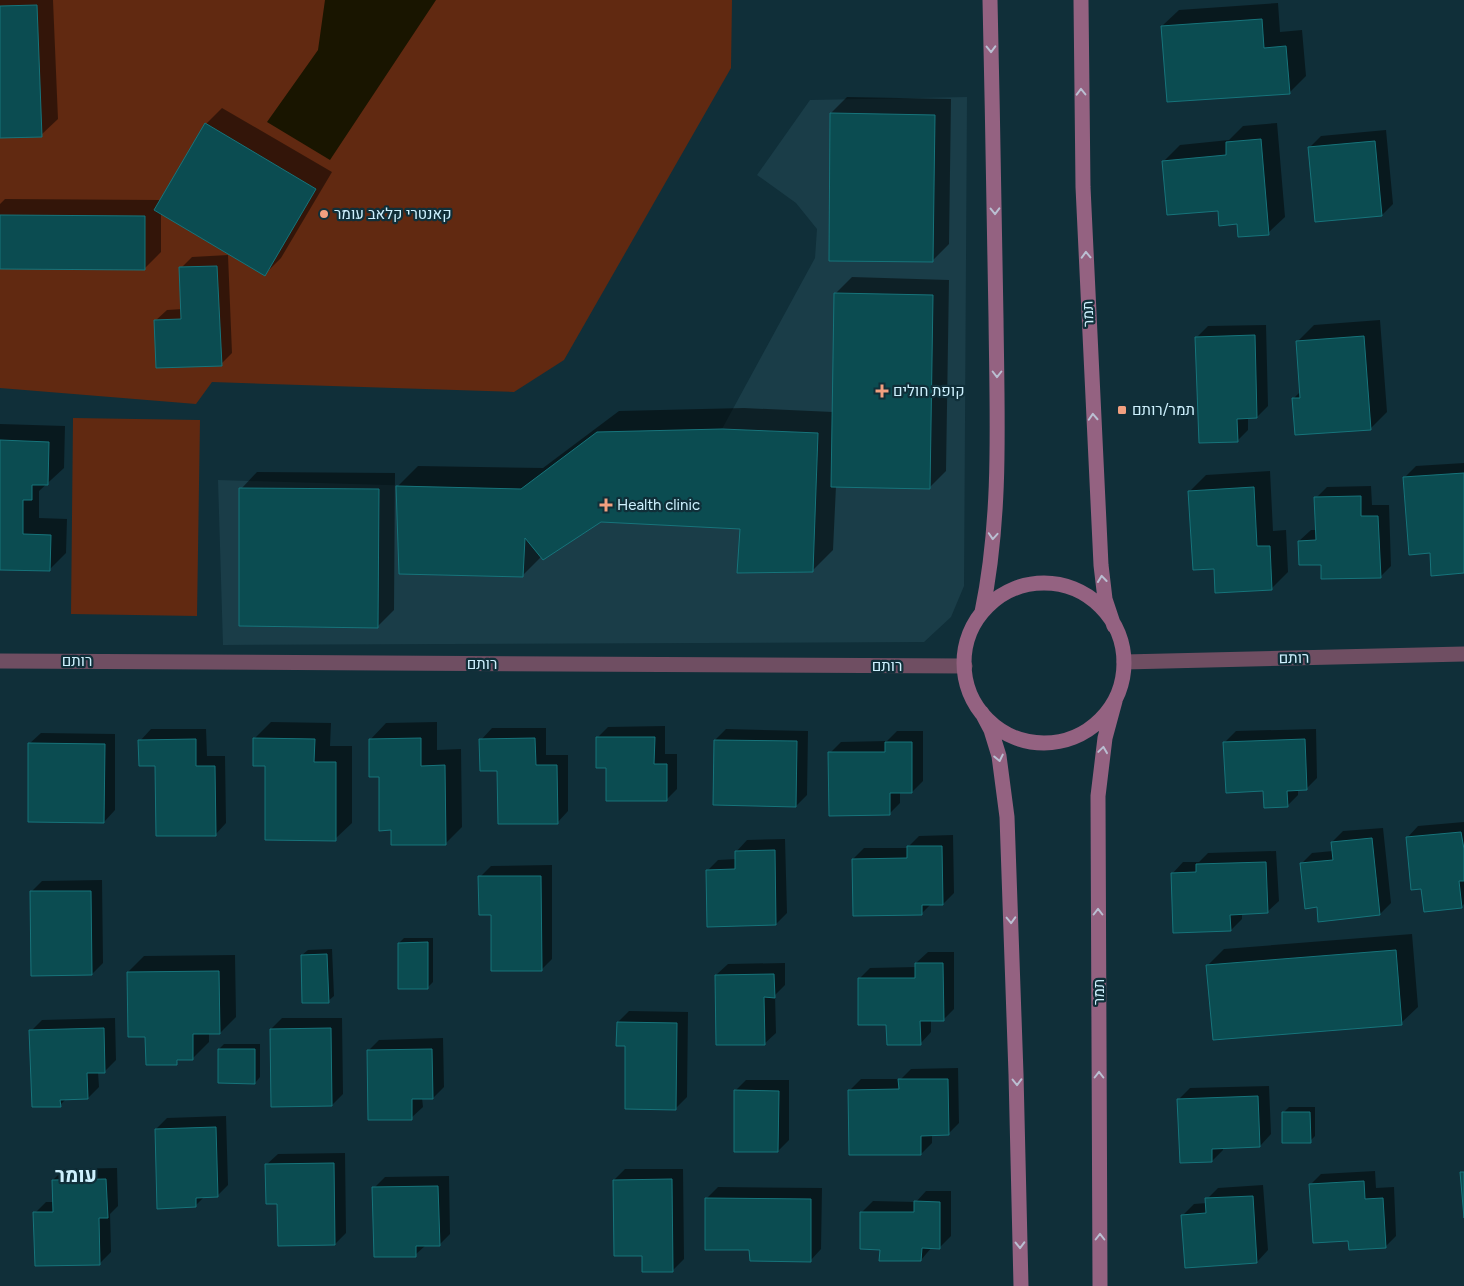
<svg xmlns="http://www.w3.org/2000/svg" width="1464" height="1286" font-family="Figtree,Heebo,sans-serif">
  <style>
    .built { fill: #1a3d48 }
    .green { fill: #612911 }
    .water { fill: #191500 }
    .shadow { fill: #0007 }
    .building { fill: #0b4c51; stroke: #17747b }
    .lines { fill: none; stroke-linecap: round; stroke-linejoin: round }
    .street { stroke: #6f4e62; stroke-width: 15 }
    .secondary { stroke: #946281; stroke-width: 15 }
    .oneway { stroke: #babfd2 }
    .poi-dot { fill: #f2a080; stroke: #102f39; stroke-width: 2 }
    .labels { text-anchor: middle; stroke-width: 4.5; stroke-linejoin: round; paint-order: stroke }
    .poi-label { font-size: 15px; fill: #cef1fe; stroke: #102f39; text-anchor: start }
    .street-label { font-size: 15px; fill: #cef1fe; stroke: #102f39 }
    .district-label { font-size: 20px; font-weight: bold; fill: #cef1fe; stroke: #102f39 }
  </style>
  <rect width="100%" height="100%" fill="#102f39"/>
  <path class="built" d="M967,97l-3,489 -13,31 -27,25 -701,3 -5,-165 303,9 76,-57 125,-3 93,-171 2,-29 -21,-26 -39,-28 53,-75z"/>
  <path class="green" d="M0,0h732l-1,68 -167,292 -50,32 -302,-10 -16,22 -196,-16z
    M73,418l127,2 -3,196 -126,-2z"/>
  <path class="water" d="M325,0h111l-106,160 -63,-38 51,-72z"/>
  <path class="shadow" d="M0,0h53l5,119 -17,16 -41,2z
    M1278,3l2,29 22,-2 4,46 -17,17 -127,-67 17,-16z
    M847,97l104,2 -2,145 -16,16 -102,-147z
    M222,108l110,64 -51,86 -16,16 -104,-61v39l-17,17 -144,-1v-64l5,-5 156,1 45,-76z
    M1277,123l8,94 -17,16 -30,-10 -74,-62 16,-16 49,-5 14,-14z
    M1386,130l7,74 -11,11 -72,-68 11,-11z
    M228,255l4,98 -11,11 -66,-43 12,-11 15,-1 -1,-41 11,-11z
    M852,277l97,3 -3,191 -17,17 -93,-2 -3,64 -21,21 -71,-43 -140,-7 -59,35 -20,20 -125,-89 21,-21 125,2 76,-57 125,-3 89,4 2,-118z
    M1380,320l7,92 -17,17 -77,-30 8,-8 -4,-49 17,-17z
    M1266,325l2,81 -11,11h-9v13l-11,11 -40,-104 11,-11z
    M0,424l65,2 -1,42 -25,23v27l28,1 -1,34 -17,17 -49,-1z
    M1464,463v109l-33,-20 -26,-75 11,-11z
    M1270,471l3,60 13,-1 2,42 -16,16 -82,-97 16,-16z
    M257,472l138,1 -1,137 -16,16 -137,-137z
    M1371,486l1,19h17l2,61 -11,11 -58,-13 -23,-23 12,-11h6l-1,-32 11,-11z
    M271,722l60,1 -1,23h22v77l-17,16 -68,-74 -13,-26z
    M437,722v28l24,-1 1,78 -16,16 -54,-14 -22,-89 16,-17z
    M665,726v28h12v35l-11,11 -59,-33 -10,-29 11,-11z
    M492,728h54v27h22v56l-11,12 -59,-53 -17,-30z
    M151,729h55l1,27h18l1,67 -11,12 -59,-70 -16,-24z
    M726,729l82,2 -1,64 -11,11 -81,-66z
    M1316,729l1,49 -11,11h-8v6l-11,11 -22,-16 -40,-48 11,-11z
    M897,731h26v50l-11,11h-12v11l-11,11 -59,-61 11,-11 46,-1z
    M41,733l74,1v76l-11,12 -75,-78z
    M1464,822v82l-3,3 -38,-20 -16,-49 11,-12z
    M1383,828l8,75 -11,11 -62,-8 -17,-42 11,-11 21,-2 -1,-9 11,-11z
    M953,835l1,58 -11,11h-12l-9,9 -69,-54 11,-11h43l12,-12z
    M785,839l2,74 -11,11 -69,-53 11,-11 18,-1v-7l11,-12z
    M1276,851l3,50 -12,11 -25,1v6l-11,11 -59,-56 11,-12h16l9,-9z
    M552,865v94l-11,11 -49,-56 -12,-37 11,-11z
    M102,880l1,83 -11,11 -61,-82 11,-11z
    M1412,934l6,73 -17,16 -194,-57 17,-17z
    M404,938h29v44l-5,5 -29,-44z
    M332,949l2,47 -6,5 -26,-46 6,-5z
    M928,952h26v57l-11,11h-12v12l-11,12 -33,-20 -28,-45 11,-11 46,-1v-4z
    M235,955l1,62 -16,16h-11v9l-16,16h-12l-5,5 -30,-27 -18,-64 16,-16z
    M785,963v22l-10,10 1,38 -12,11 -48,-69 12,-11z
    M629,1011l59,1 -1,85 -11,11 -58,-86z
    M115,1018l1,42 -11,11 -7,1 1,15 -11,11h-21l-7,7 -29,-74 11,-11z
    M282,1018h60l1,76 -11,11 -61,-76z
    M443,1038l1,49 -11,11h-11l1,9 -12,11 -43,-67 11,-11z
    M224,1044h36v33l-5,6 -36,-34z
    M958,1068l1,55 -11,11h-16v9l-11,11 -72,-63 12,-12h40l10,-10z
    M746,1080h43v60l-11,11 -43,-60z
    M1269,1086l2,48 -11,12 -37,1v3l-11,11 -33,-62 11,-11z
    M1289,1107h26v29l-5,5 -26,-29z
    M226,1116l2,69 -11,11h-12l-10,10 -39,-77 11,-11z
    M345,1153l1,80 -11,11 -56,-41 -13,-38 12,-11z
    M117,1168l1,38 -8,8 1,38 -11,11 -65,-50 11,-11h8l-1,-22 11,-11z
    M625,1169h58l1,90 -11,11 -30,-16 -29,-74z
    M1375,1171l1,17 18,-1 2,49 -11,11 -35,-7 -40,-55 11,-11z
    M449,1176l1,58 -11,11h-13l-11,10 -41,-67 11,-11z
    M1263,1185l5,65 -11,12 -74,-47 11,-11 13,-1v-4l11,-11z
    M718,1187l104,1 -1,61 -11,12 -59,-12 -44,-51z
    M926,1191h25v45l-11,11h-8l-11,13 -40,-12 -19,-36 11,-11 43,1z"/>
  <path class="building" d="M37,5l5,132 -42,1v-132z
    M1262,19l2,29 22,-2 4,48 -123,8 -6,-76z
    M830,113l105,2 -2,147 -104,-1z
    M205,123l111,66 -51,87 -111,-66z
    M1261,139l8,96 -31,2 -1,-13 -18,2 -1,-15 -51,4 -5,-54 64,-6v-13z
    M1375,141l7,75 -67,6 -7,-75z
    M0,215l145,1v54l-145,-1z
    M217,266l5,100 -66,2 -2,-48 27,-1 -2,-52z
    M834,293l99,2 -3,194 -99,-2z
    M1255,335l2,83 -20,1 1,23 -39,1 -4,-106z
    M1364,336l7,94 -76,5 -3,-37h8l-4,-57z
    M722,429l96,4 -5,139 -76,1 3,-44 -139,-7 -58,38 -18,-22 -2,39 -124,-3 -3,-88 125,3 76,-57z
    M0,440l49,2 -1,43h-16v15h-9v34l28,1 -1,36 -50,-1z
    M1464,473v100l-33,3 -1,-23 -21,2 -6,-78z
    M1254,487l3,59h13l2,44 -57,3 -1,-24 -21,1 -5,-79z
    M239,488l140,1 -1,139 -139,-2z
    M1361,496v20h17l3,62 -60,1v-14h-22l-1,-24 18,-1 -2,-43z
    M596,737h59l-1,27h13v37h-61v-33h-10z
    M253,738l62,1 -1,23h22v79l-71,-1v-74h-12z
    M421,738v28l24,-1 1,80h-55v-15l-12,1v-54h-10v-38z
    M535,738l1,27h21l1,59h-60l-1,-53h-17l-1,-32z
    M196,739v27h19l1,70h-60l-1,-70h-16l-1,-26z
    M1305,739l2,51 -20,1 1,16 -24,1 -1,-17 -37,2 -3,-51z
    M714,740l83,1 -1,66 -83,-2z
    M885,742h27v51h-22v22l-61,1 -1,-64h57z
    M28,743l77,1 -1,79 -76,-1z
    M1461,832l3,17v32h-5l3,27 -38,4 -3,-23 -10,1 -5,-53z
    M1372,838l8,77 -62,7 -1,-15 -12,2 -5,-46 33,-3 -2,-18z
    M907,846h35l1,59h-21v10l-69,1 -1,-57 55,-1z
    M775,850l1,75 -69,2 -1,-57 29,-1v-18z
    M1266,862l2,51 -38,2 1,16 -58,2 -2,-60 25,-1v-8z
    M478,876h63l1,95h-51v-56h-12z
    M30,891h61l1,84 -61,1z
    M428,942v47h-30v-46z
    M1396,950l6,75 -189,15 -7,-75z
    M327,954l2,49h-27l-1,-48z
    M915,963h28l1,58h-24l1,24h-34l-1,-20h-28v-47h57z
    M219,971l1,63h-27v26h-16v5h-31l-1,-28h-17l-1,-65z
    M774,974l1,24 -11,-1 1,48h-49l-1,-70z
    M617,1022l60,1 -1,87 -51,-1v-63h-9z
    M104,1028l1,45h-18l1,26 -28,1 1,7h-29l-3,-77z
    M331,1028l1,78 -61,1 -1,-78z
    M218,1049h37v35l-37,-1z
    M432,1049l1,50h-21v21h-44l-1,-70z
    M898,1079h50l1,56 -28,1v19h-72l-1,-65 51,-1z
    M734,1090l45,1 -1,61h-44z
    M1258,1096l2,51 -48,2v13l-32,1 -3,-64z
    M1282,1112h28l1,31h-29z
    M216,1127l2,70 -22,1v9l-39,2 -2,-80z
    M334,1163l1,82 -57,1 -1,-42h-11l-1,-40z
    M1460,1172h4v46z
    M106,1179l2,39h-9l1,47 -65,1 -2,-54h20l-1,-32z
    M672,1179l1,93h-31v-16h-28l-1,-76z
    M1364,1181l1,18 18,-1 3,50 -37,2 -1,-9 -35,2 -4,-59z
    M438,1186l2,60h-24v11h-42l-2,-70z
    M1253,1196l4,67 -72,5 -4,-53 25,-2 -1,-15z
    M705,1198l106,1v63l-61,-1 -1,-11h-44z
    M914,1201l26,1v47l-18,-1 -1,13h-42l1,-11 -20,-1v-37h54z"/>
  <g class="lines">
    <path class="street" d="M0,661l965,5
      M1124,662l340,-8"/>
    <path class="secondary" d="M1081,0l2,187 18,378 4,34 9,27
      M964 663a80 80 0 1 1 160 0a80 80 0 1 1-160 0Z
      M982,612c20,-96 15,-196 14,-294 -1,-106 -4,-212 -6,-318
      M982,713l9,17 8,26 8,61 9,257 5,212
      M1100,1286l-2,-490 7,-58 10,-37"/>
  </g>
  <defs><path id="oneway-chevron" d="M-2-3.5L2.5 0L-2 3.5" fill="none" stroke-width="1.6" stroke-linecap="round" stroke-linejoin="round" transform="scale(1.25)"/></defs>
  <g class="oneway">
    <use href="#oneway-chevron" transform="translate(991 49) rotate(89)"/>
    <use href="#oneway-chevron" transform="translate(1081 92) rotate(-91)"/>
    <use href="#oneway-chevron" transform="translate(995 211) rotate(89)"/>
    <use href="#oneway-chevron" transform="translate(1086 255) rotate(-92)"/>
    <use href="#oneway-chevron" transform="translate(997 374) rotate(90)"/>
    <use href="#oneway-chevron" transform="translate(1093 417) rotate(-93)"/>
    <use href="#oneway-chevron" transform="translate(993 536) rotate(94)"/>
    <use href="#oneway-chevron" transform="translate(1102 579) rotate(-96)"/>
    <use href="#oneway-chevron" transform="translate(1103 750) rotate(-82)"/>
    <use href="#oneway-chevron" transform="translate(999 758) rotate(78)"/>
    <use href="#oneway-chevron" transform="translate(1098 912) rotate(-90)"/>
    <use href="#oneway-chevron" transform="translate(1011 920) rotate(88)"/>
    <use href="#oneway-chevron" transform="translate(1099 1075) rotate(-90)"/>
    <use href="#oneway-chevron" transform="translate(1017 1082) rotate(89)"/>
    <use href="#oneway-chevron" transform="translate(1100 1237) rotate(-90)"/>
    <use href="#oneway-chevron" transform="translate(1020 1245) rotate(89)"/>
  </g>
  <g class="poi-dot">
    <circle cx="324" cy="214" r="5"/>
    <path d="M879.5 383.5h5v5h5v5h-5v5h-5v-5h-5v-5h5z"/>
    <rect x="1117" y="405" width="10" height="10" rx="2.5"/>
    <path d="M603.5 497.5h5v5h5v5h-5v5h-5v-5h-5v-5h5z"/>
  </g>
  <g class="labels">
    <g class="poi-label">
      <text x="334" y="219">קאנטרי קלאב עומר</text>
      <text x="893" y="396">קופת חולים</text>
      <text x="1132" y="415">תמר/רותם</text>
      <text x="617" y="510">Health clinic</text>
    </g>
    <g class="street-label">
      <text transform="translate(1088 314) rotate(-92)" y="5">תמר</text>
      <text transform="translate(1294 658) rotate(-1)" y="5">רותם</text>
      <text x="77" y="666">רותם</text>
      <text x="482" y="669">רותם</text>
      <text x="887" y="671">רותם</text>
      <text transform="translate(1099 992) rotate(-90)" y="5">תמר</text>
    </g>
    <g class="district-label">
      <text x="76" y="1182">עומר</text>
    </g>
  </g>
</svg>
